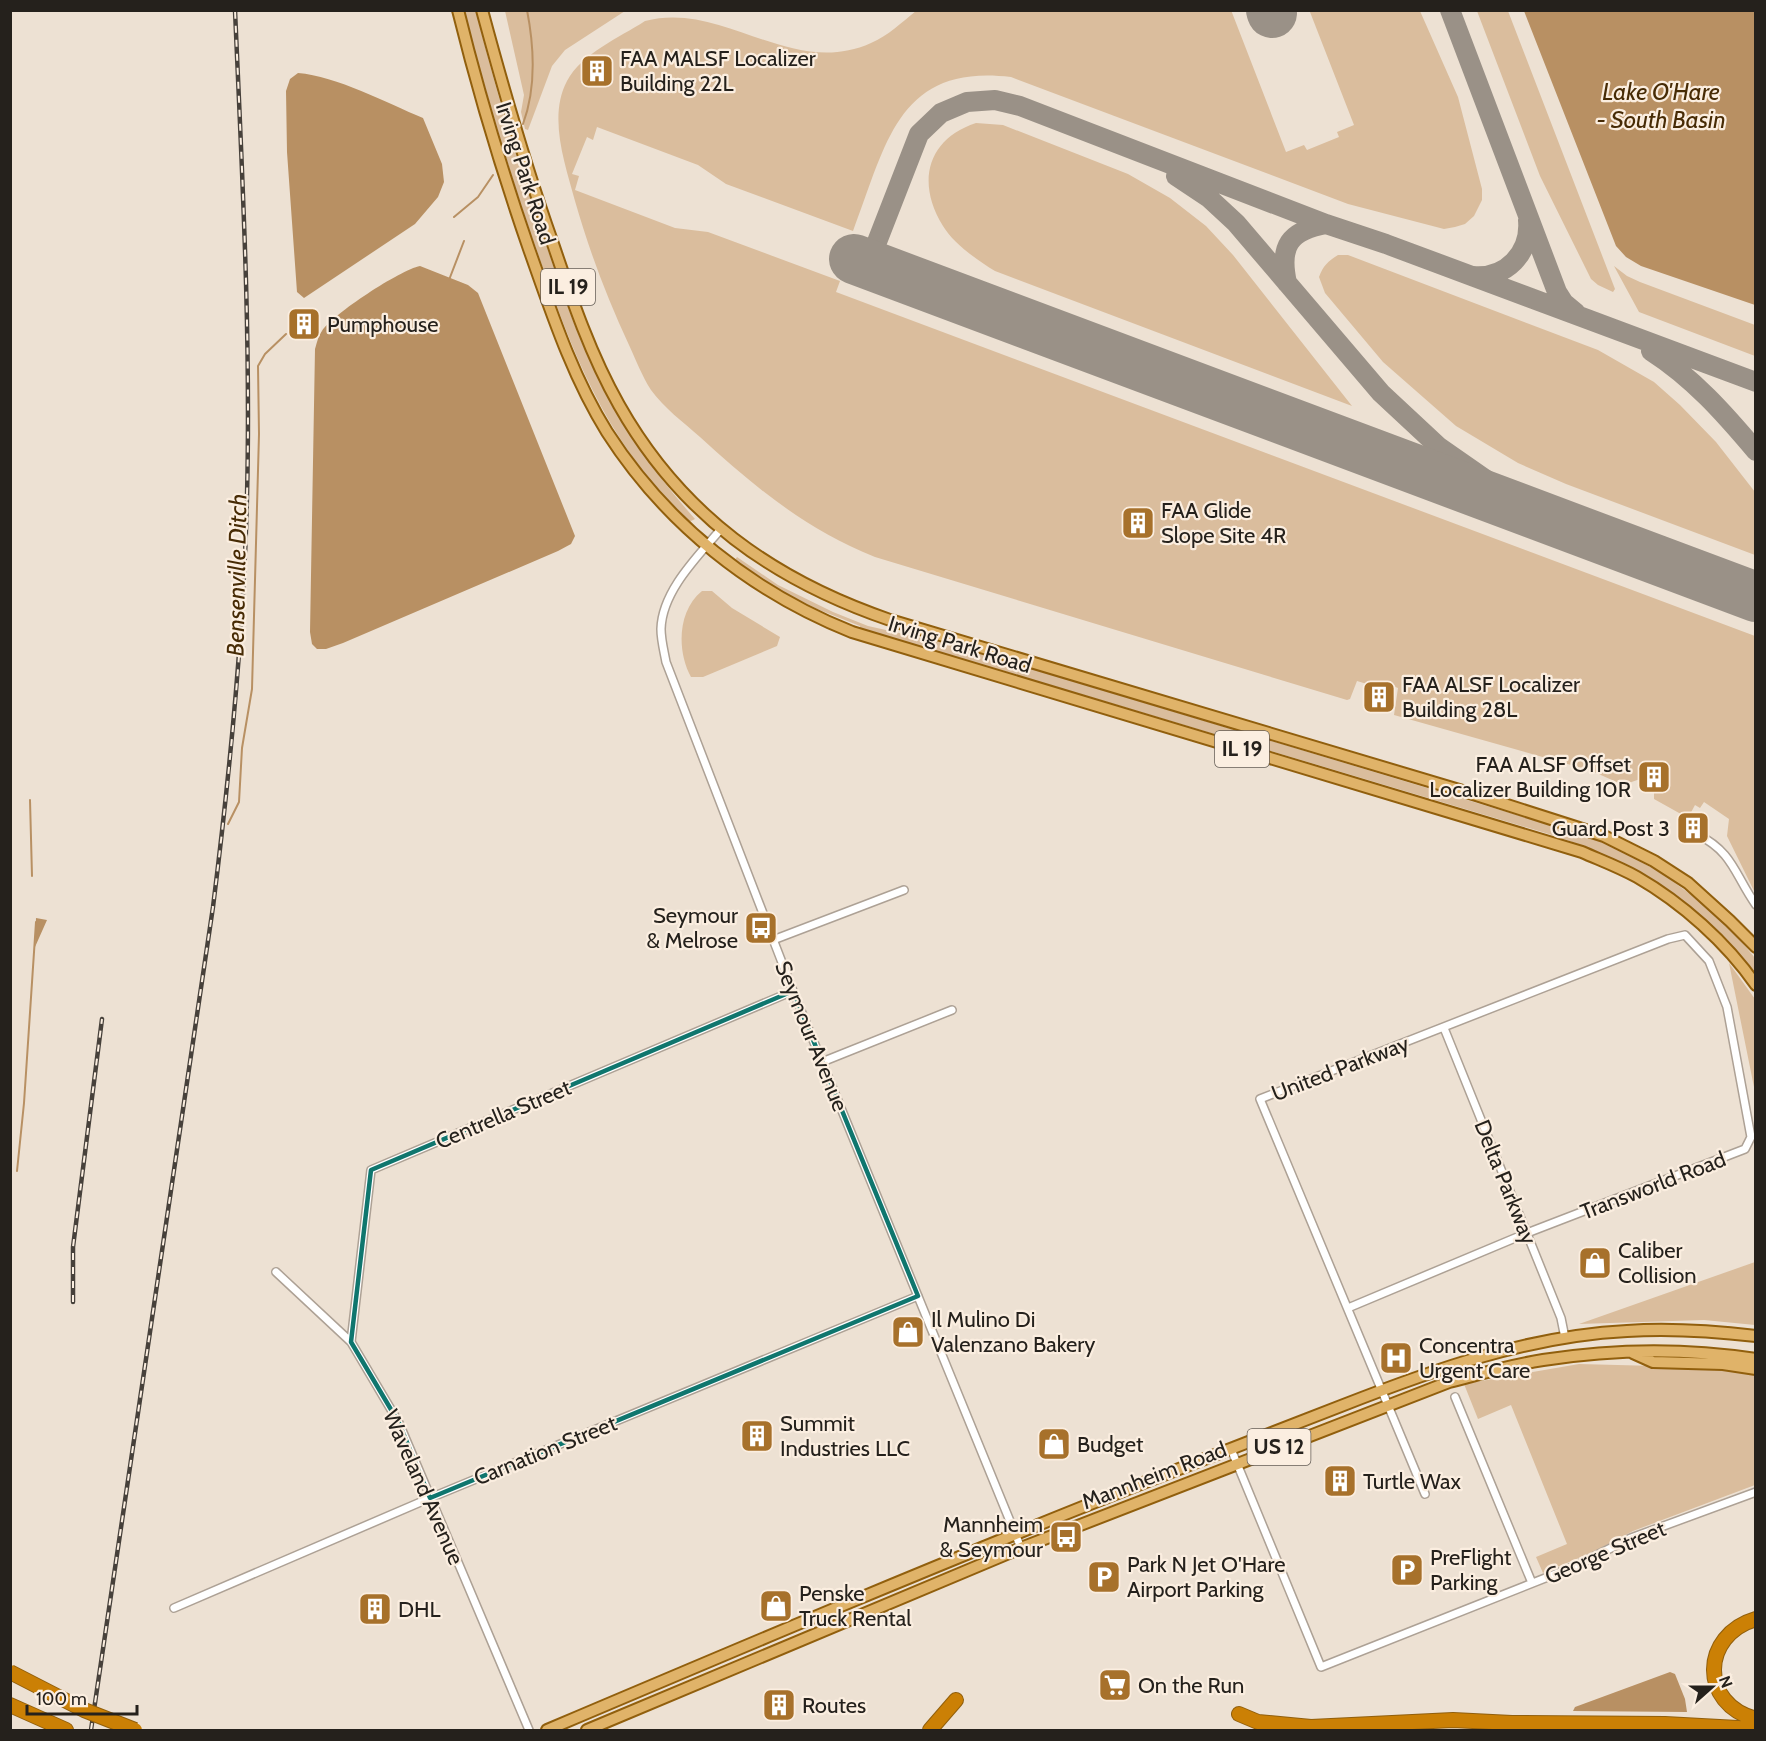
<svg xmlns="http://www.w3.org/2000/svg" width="1766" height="1741" font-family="Cabin,sans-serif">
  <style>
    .green { fill: #dabd9d }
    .water { fill: #b89063 }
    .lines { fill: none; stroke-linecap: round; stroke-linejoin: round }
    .stream { stroke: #b89063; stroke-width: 2 }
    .taxiway { stroke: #9a9187; stroke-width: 20 }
    .runway { stroke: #9a9187; stroke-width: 50 }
    .street-casing { stroke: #ada195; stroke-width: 10 }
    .primary-casing { stroke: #915f0d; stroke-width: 14 }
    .highway-casing { stroke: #915f0d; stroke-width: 16 }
    .street { stroke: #fff; stroke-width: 7 }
    .primary { stroke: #e0b369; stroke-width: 10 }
    .highway { stroke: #cb8005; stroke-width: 14 }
    .rail-casing { stroke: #47413b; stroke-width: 4.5 }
    .rail { stroke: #fbeee0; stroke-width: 2; stroke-dasharray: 7; stroke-linecap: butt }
    .highway-bridge-casing { stroke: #915f0d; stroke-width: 16; stroke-linecap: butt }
    .highway-bridge { stroke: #cb8005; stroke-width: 14 }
    .marked { fill: none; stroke: #0f766e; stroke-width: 4.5; stroke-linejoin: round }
    .labels { text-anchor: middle; stroke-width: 4.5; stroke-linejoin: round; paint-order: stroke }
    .shield { fill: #fbeee0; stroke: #655e57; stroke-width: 1.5 }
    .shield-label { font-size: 21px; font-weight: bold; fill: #25211c }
    .poi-label { font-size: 22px; fill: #25211c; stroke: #fbeee0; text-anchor: start }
    .street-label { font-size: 22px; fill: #25211c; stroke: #fbeee0 }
    .water-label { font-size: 24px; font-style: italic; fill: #472b05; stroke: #fbeee0 }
  </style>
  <rect width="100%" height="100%" fill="#ede1d3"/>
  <path class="green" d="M1231,10l55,142 18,-7 3,5 32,-13 -2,-5 17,-7 -44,-113 110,-1 38,86 24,92v11l-8,16 -9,8 -10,3 -11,2 -96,-25 -337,-127c-114,-14 -125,69 -158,154l-127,-47 -28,-19 -101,-38 -4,13 -6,-3 -15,37 7,2 -4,14 100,38 33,4 132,49 -4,11 919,344v257l-28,-57 2,-17 -25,-17 -4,6 -5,-3 -7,13 -34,-19v-7l13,-5 -7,-15 -37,13 -31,-14 -198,-56 4,-27 -5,-2 -3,5 -33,-10 -7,18 -3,1 -472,-143c-71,-29 -119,-69 -175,-120 -17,-15 -36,-29 -49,-47 -9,-14 -15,-30 -22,-45 -22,-47 -40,-95 -54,-144 -10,-37 -27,-84 -8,-120 15,-28 52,-43 78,-60 78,-21 146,58 226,22 17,-7 31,-21 45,-32z
    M464,11h12c17,70 38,140 62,209 16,49 33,101 55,148 26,55 62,106 102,151l-6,3c-83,-80 -115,-165 -152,-271 -28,-79 -51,-159 -73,-240z
    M505,11h120l-60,39 -13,16 -24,64 -3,-1 -4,-17 3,-17z
    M1477,11h31l107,278 -2,3 -15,-7 -7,-6 -51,-103z
    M976,123l27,2 125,49 42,24 36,28 27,29 119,151 -357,-135c-17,-10 -42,-28 -52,-45 -27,-43 -16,-87 33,-103z
    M1338,255h10l250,95 56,32 26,23 36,37 39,50v63l-189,-71 -48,-21 -62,-37 -73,-64 -58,-69 -6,-16c4,-11 9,-16 19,-22z
    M1614,266l13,10 13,6 115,43v31l-116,-44z
    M737,557l41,28 55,27 35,14 85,19 640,193c64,27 119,66 162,120v17c-50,-70 -123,-114 -203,-140l-692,-207v-2l-43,-17 -34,-17 -48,-32z
    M702,591h10l20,17 48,29 -3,9 -74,31h-12c-14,-25 -14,-66 11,-86z
    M1729,963l26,36v93z
    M1755,1262v63l-51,-5 -125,4z
    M1579,1364l115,3 61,7v111l-122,46 -40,21 -50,21 -7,-16 31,-13 -56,-139 -33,14 -14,-35z"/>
  <path class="water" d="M1524,11h231v294l-114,-39 -15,-9 -10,-11z
    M298,73c38,3 89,30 125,45l19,46 2,18 -6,15 -23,27 -111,74 -7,-6 -10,-140 -1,-61 4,-12z
    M420,266l48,19 10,8 97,243 -4,8 -13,7 -215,92 -17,6h-9l-5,-5 -2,-12 5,-283c2,-6 3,-13 7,-18 11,-17 78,-61 98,-65z
    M36,918l11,2 -12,27z
    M1670,1672l5,2 10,25 2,13 -114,-1 2,-4z"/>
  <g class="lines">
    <path class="stream" d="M523,124c13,-35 11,-78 4,-114
      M454,217l24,-20 15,-22
      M449,280l15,-39
      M30,800l2,76
      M228,824l11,-22 3,-54 10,-59 7,-255 -1,-68 7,-12 21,-20
      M17,1171l7,-68 12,-181"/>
    <path class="taxiway" d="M1450,10l107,282 7,11 12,10
      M1176,176l33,22 27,25 145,170 58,54 56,39 83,43
      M868,265l51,-131 22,-21 26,-11 28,-2 25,6 306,118 60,20 370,138
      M1473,276c33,3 58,-23 55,-56
      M1287,283c-8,-37 2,-52 39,-59
      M1651,351c42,27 73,62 105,100"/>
    <path class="runway" d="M1271,10l1,3
      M854,259l902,338"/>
    <g class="street-casing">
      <path id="street" d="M721,529c-23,27 -59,62 -60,100 0,11 3,22 5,33l127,329 228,557
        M1697,834c37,19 37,40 59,71
        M773,940l131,-50
        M1444,1028l117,290 4,20
        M822,1062l130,-52
        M276,1272l75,70 48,81 130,307
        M1348,1308l179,-75 218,-84 6,-12 -24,-130 -18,-46 -24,-26 -17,4 -408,160 165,395
        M351,1342l20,-172 422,-179
        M1455,1397l77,186
        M1231,1449l90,218 252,-100 58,-29 125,-46
        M174,1608l256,-110 488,-202"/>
    </g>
    <g class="primary-casing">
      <path id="primary" d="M458,10c20,81 44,161 71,239 22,62 43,127 78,183 59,92 145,160 245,200l730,220c18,8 37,15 55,25 45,26 89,65 119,108
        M482,10c21,78 43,155 70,231 19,56 38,113 67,164 62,110 154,175 271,215l586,175 128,41 50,25 34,22 42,38 26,26
        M1633,1353l20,9 70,2 33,5
        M547,1730c198,-84 396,-168 596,-247 66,-26 132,-52 198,-77 92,-36 186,-70 286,-75 43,-3 86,0 129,5
        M587,1730l434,-182 428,-166c31,-8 62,-17 94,-22 70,-11 142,-12 213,-1"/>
    </g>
    <g class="highway-casing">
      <path id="highway" d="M1756,1619c-55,16 -57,85 0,100
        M10,1705l56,25
        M1239,1714l19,8 53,5 142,-7 59,3 153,1 91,5
        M930,1730l26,-30"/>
    </g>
    <use href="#street" class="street"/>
    <use href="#primary" class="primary"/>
    <use href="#highway" class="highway"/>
    <g class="rail-casing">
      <path id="rail" d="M73,1302v-55l29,-228
        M91,1730l122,-823c17,-136 31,-274 34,-411 4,-162 -5,-324 -12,-486"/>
    </g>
    <use href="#rail" class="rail"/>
    <g class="highway-bridge-casing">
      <path id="highway-bridge" d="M10,1672l74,38 51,20"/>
    </g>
    <use href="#highway-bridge" class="highway-bridge"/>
  </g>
  <path class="marked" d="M793,991l125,305 -488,202 -31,-75 -48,-81 20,-172z"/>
  <defs>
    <g id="building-square" transform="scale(1.725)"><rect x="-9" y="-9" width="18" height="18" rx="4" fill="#a7712b" stroke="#fbeee0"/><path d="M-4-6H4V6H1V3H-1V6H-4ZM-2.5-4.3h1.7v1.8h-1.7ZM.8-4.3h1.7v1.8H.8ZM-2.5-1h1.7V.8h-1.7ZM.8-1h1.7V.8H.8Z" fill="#fff"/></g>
    <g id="bus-square" transform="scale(1.725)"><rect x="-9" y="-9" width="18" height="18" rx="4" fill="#a7712b" stroke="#fbeee0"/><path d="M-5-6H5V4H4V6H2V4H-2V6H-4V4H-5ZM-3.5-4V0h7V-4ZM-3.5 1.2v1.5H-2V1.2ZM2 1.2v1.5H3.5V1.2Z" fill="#fff"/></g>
    <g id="shop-square" transform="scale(1.725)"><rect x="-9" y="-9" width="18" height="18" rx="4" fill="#a7712b" stroke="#fbeee0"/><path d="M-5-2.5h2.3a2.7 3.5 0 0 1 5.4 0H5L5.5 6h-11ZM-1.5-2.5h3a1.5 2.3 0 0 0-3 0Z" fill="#fff"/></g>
    <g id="hospital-square" transform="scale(1.725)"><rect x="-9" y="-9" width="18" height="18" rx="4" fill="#a7712b" stroke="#fbeee0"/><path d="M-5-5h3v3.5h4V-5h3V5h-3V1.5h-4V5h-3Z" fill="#fff"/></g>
    <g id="parking-square" transform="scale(1.725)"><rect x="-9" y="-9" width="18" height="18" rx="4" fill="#a7712b" stroke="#fbeee0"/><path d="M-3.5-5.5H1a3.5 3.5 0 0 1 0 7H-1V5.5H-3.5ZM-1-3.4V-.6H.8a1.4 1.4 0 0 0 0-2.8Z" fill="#fff"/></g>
    <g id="supermarket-square" transform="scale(1.725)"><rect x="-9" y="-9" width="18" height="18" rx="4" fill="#a7712b" stroke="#fbeee0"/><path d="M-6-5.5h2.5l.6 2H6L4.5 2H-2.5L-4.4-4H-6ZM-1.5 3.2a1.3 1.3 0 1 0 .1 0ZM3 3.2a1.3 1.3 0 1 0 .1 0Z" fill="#fff"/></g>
  </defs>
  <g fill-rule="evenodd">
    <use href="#building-square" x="597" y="71"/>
    <use href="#building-square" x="304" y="324"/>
    <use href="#building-square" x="1138" y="523"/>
    <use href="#building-square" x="1379" y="697"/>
    <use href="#building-square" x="1654" y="777"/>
    <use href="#building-square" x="1693" y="828"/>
    <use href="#bus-square" x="761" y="928"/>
    <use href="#shop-square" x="1595" y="1263"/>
    <use href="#shop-square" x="908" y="1332"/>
    <use href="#hospital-square" x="1396" y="1358"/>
    <use href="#building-square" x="757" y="1436"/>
    <use href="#shop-square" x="1054" y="1444"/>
    <use href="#building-square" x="1340" y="1481"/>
    <use href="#bus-square" x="1066" y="1537"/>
    <use href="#parking-square" x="1407" y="1570"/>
    <use href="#parking-square" x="1104" y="1577"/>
    <use href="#shop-square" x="776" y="1606"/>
    <use href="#building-square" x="375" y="1609"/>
    <use href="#supermarket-square" x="1115" y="1685"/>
    <use href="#building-square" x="779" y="1705"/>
  </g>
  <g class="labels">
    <g class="shield">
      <rect x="541" y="269" width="54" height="36" rx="4.5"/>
      <rect x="1215" y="731" width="54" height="36" rx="4.5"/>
      <rect x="1247.5" y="1429" width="63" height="36" rx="4.5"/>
    </g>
    <g class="shield-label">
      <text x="568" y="294">IL 19</text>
      <text x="1242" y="756">IL 19</text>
      <text x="1279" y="1454">US 12</text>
    </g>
    <g class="poi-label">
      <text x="620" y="66">FAA MALSF Localizer<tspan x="620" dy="25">Building 22L</tspan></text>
      <text x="327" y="332">Pumphouse</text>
      <text x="1161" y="518">FAA Glide<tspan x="1161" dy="25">Slope Site 4R</tspan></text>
      <text x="1402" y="692">FAA ALSF Localizer<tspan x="1402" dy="25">Building 28L</tspan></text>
      <text x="1631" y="772" text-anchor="end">FAA ALSF Offset<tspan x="1631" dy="25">Localizer Building 10R</tspan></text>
      <text x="1670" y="836" text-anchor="end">Guard Post 3</text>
      <text x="738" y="923" text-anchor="end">Seymour<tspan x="738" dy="25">&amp; Melrose</tspan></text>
      <text x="1618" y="1258">Caliber<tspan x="1618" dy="25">Collision</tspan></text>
      <text x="931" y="1327">Il Mulino Di<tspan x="931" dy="25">Valenzano Bakery</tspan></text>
      <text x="1419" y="1353">Concentra<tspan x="1419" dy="25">Urgent Care</tspan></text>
      <text x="780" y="1431">Summit<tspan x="780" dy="25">Industries LLC</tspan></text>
      <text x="1077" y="1452">Budget</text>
      <text x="1363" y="1489">Turtle Wax</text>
      <text x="1043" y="1532" text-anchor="end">Mannheim<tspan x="1043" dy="25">&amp; Seymour</tspan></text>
      <text x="1430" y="1565">PreFlight<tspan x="1430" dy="25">Parking</tspan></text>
      <text x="1127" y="1572">Park N Jet O'Hare<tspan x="1127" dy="25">Airport Parking</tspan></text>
      <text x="799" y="1601">Penske<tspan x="799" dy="25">Truck Rental</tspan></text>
      <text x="398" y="1617">DHL</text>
      <text x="1138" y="1693">On the Run</text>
      <text x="802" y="1713">Routes</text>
    </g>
    <g class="street-label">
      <text transform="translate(526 173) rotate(72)" y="8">Irving Park Road</text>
      <text transform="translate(960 644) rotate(17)" y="8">Irving Park Road</text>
      <text transform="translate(812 1036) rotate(68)" y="8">Seymour Avenue</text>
      <text transform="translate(1340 1068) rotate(-21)" y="8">United Parkway</text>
      <text transform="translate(503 1114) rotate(-23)" y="8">Centrella Street</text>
      <text transform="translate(1506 1182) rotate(68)" y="8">Delta Parkway</text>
      <text transform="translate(1653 1185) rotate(-21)" y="8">Transworld Road</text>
      <text transform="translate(545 1450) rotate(-22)" y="8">Carnation Street</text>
      <text transform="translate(1154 1475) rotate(-21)" y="8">Mannheim Road</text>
      <text transform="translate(424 1487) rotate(66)" y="8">Waveland Avenue</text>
      <text transform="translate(1605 1552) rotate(-23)" y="8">George Street</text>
    </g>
    <g class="water-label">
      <text x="1661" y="100">Lake O'Hare<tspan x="1661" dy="28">- South Basin</tspan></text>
      <text transform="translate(237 575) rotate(-89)" y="8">Bensenville Ditch</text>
    </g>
  </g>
  <rect width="1766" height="1741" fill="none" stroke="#25211c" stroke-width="24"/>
  <g transform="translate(1712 1687) rotate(69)" stroke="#fbeee0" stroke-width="4.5" paint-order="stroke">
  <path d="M0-4.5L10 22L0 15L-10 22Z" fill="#25211c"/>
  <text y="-9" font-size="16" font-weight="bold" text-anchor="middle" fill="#25211c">N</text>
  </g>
  <path d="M27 1705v9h110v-9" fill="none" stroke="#25211c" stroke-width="3"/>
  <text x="36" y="1705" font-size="18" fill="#25211c" stroke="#fbeee0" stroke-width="4.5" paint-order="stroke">100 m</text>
</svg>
